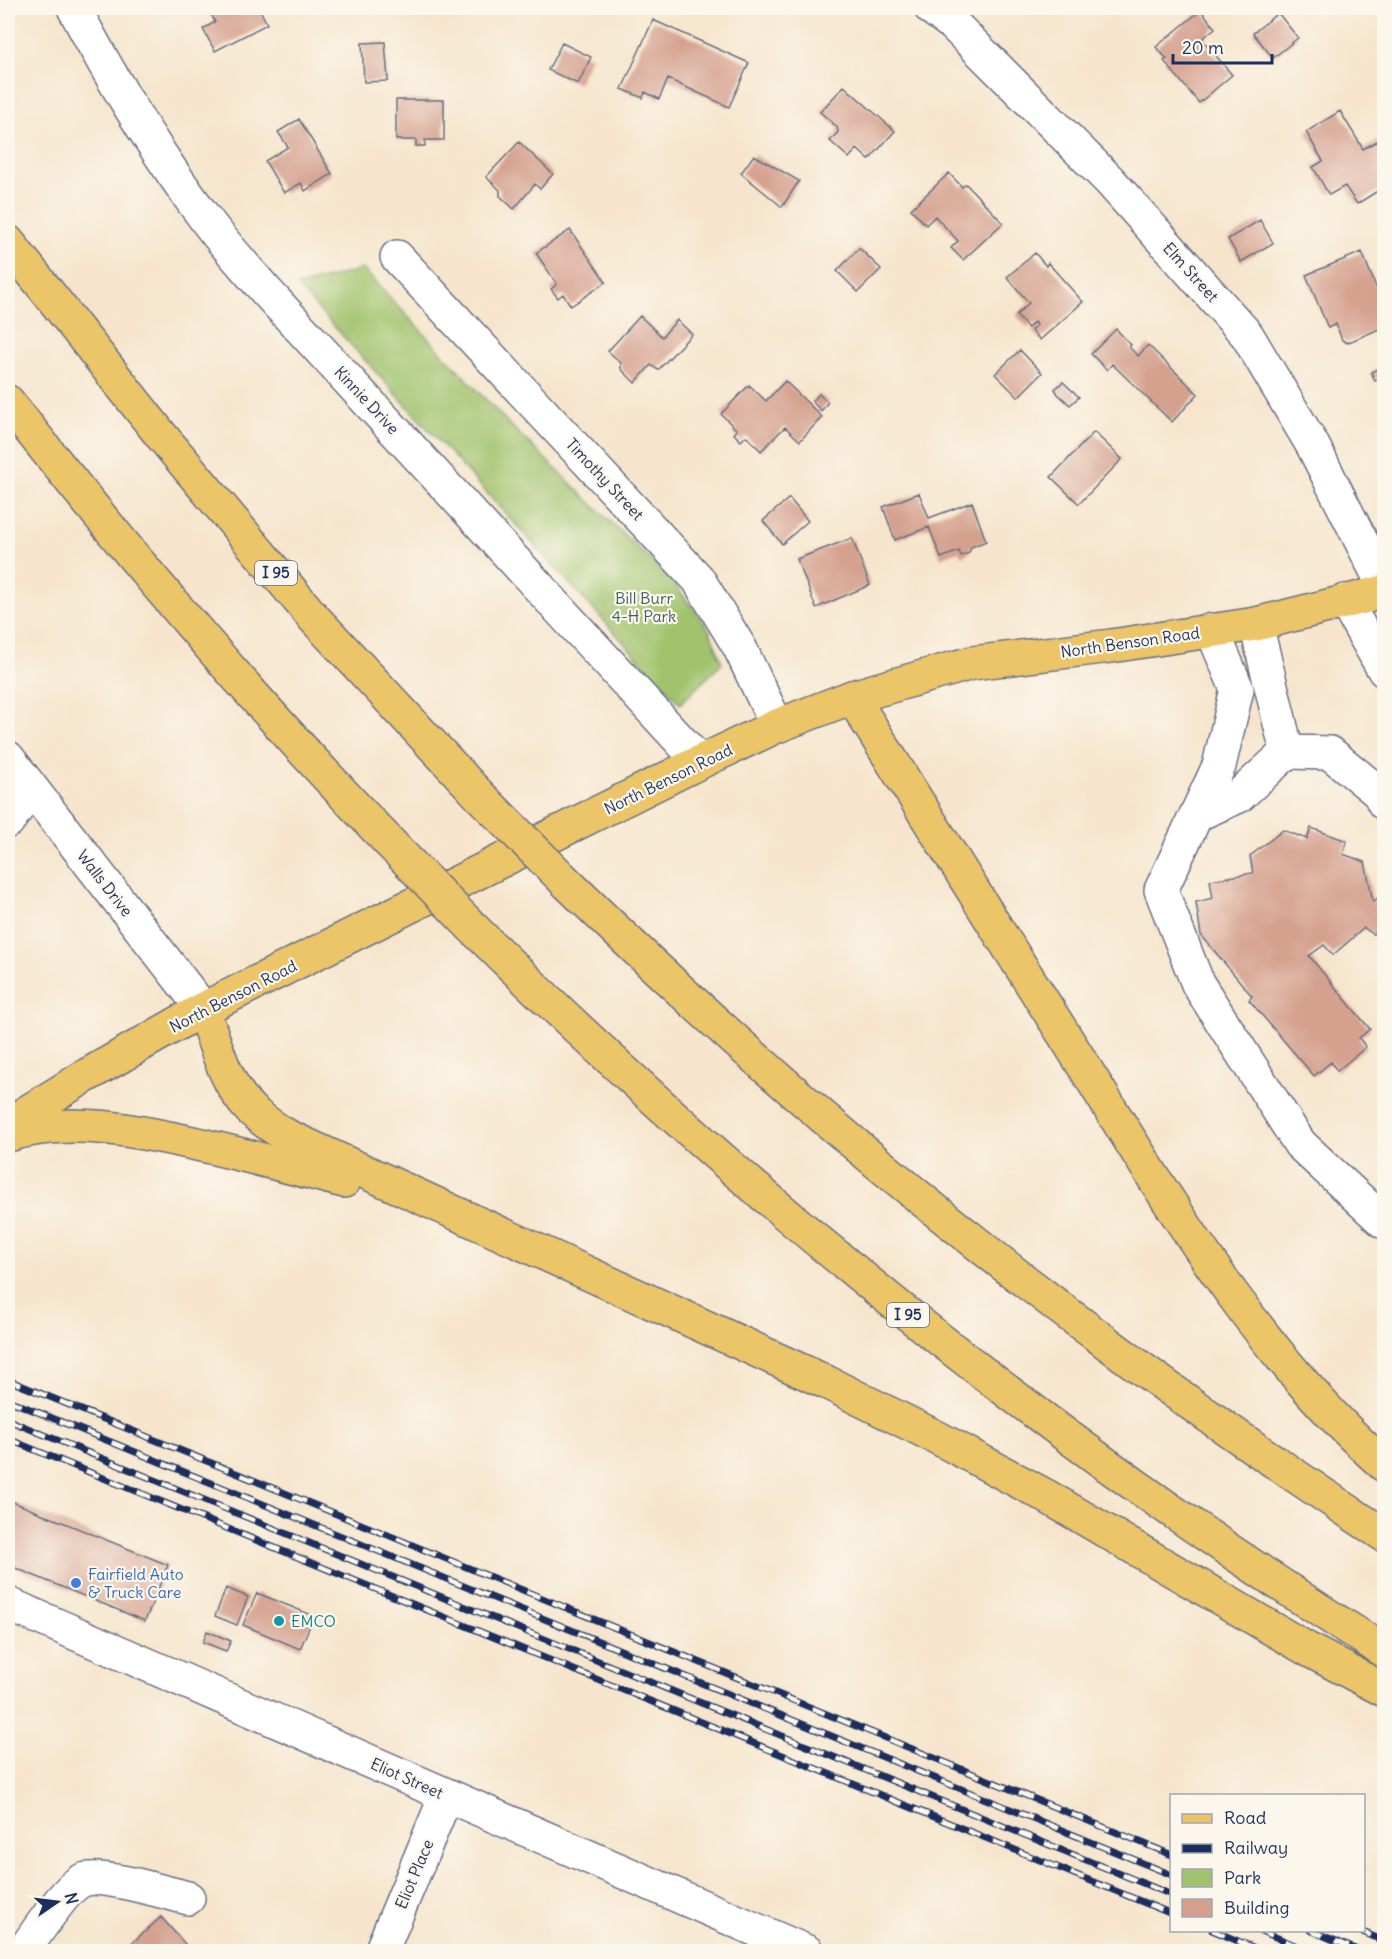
<svg xmlns="http://www.w3.org/2000/svg" width="1392" height="1959" font-family="Delius,sans-serif">
  <style>
    .green { fill: #a1c36d; stroke: #5e7966; stroke-width: 1.5 }
    .building { fill: #d5a08e }
    .lines { fill: none; stroke-linecap: round; stroke-linejoin: round }
    .minor-casing { stroke: #686f84; stroke-width: 36 }
    .major-casing { stroke: #686f84; stroke-width: 36 }
    .highway-casing { stroke: #686f84; stroke-width: 36 }
    .minor { stroke: #fff; stroke-width: 33 }
    .major { stroke: #ecc569; stroke-width: 33 }
    .highway { stroke: #ecc569; stroke-width: 33 }
    .rail-casing { stroke: #1b2f5e; stroke-width: 7 }
    .rail { stroke: #fbf7ec; stroke-width: 4.5; stroke-dasharray: 14; stroke-linecap: butt }
    .highway-bridge-casing { stroke: #686f84; stroke-width: 36; stroke-linecap: butt }
    .highway-bridge { stroke: #ecc569; stroke-width: 33 }
    .shop-dot { fill: #3f7fe0; stroke: #fbf7ec; stroke-width: 2 }
    .culture-dot { fill: #0f9aa8; stroke: #fbf7ec; stroke-width: 2 }
    .labels { text-anchor: middle; stroke-width: 4.5; stroke-linejoin: round; paint-order: stroke }
    .shield { fill: #fbf7ec; stroke: #5e6b89; stroke-width: 1.5 }
    .shield-label { font-size: 15px; font-weight: bold; fill: #1b2f5e }
    .street-label { font-size: 16px; fill: #1b2f5e; stroke: #fbf7ec }
    .park-label { font-size: 16px; fill: #435b62; stroke: #fbf7ec }
    .shop-label { font-size: 16px; fill: #366cbe; stroke: #fbf7ec; text-anchor: start }
    .culture-label { font-size: 16px; fill: #0d838f; stroke: #fbf7ec; text-anchor: start }
  </style>
  <rect width="100%" height="100%" fill="#fbf7ec"/>
  <filter id="ink" filterUnits="userSpaceOnUse"><feTurbulence type="fractalNoise" baseFrequency=".0167" numOctaves="2"/><feDisplacementMap in="SourceGraphic" scale="12" xChannelSelector="R" yChannelSelector="G"/><feConvolveMatrix kernelMatrix="1 2 1 2 8 2 1 2 1" color-interpolation-filters="sRGB"/></filter>
  <filter id="wash" filterUnits="userSpaceOnUse"><feTurbulence type="fractalNoise" baseFrequency=".008" numOctaves="4" result="noise"/><feDisplacementMap in="SourceGraphic" scale="24" xChannelSelector="R" yChannelSelector="G"/><feGaussianBlur stdDeviation="1.35" result="paint"/><feColorMatrix in="noise" values="0 0 0 0 0 0 0 0 0 0 0 0 0 0 0 0 0 1.4 0 .05"/><feComposite in="paint" operator="in"/></filter>
  <g filter="url(#wash)">
    <rect width="100%" height="100%" fill="#f6e5cc"/>
    <path class="green" d="M363,269l146,155 163,157 37,48 13,34 -42,41 -383,-418z"/>
    <g id="blocks">
      <path class="building" d="M208,8h51l8,16 -52,27 -12,-22 12,-7z
        M1201,10l14,18 -13,11 30,36 -33,28 -35,-42 3,-2 -11,-12z
        M1278,13l20,25 -25,20 -20,-25z
        M653,20l96,43 -20,44 -61,-28 -9,20 -14,-7 -2,6 -21,-9z
        M385,42l3,39 -24,1 -2,-39z
        M562,43l29,14 -13,27 -30,-14z
        M844,86l51,45 -26,29 -12,-11 -8,9 -19,-17 8,-9 -1,-5 -17,-15z
        M396,100h48v40h-19v6h-9v-6h-20z
        M1340,111l23,38 14,-8 7,13v33l-27,17 -12,-18 -16,9 -16,-28 10,-6 -17,-29z
        M299,119l33,55 -27,17 -4,-8 -17,10 -19,-32 23,-14 -10,-15z
        M519,142l34,32 -13,15 -5,-5 -21,25 -14,-13v-6l-14,-13z
        M754,155l45,26 -17,26 -41,-34z
        M949,173l13,14 4,-3 37,39 -40,37 -12,-12 7,-7 -23,-25 -9,9 -15,-16z
        M1260,220l13,23 -32,19 -13,-23z
        M570,230l36,52 -35,24 -8,-12 -5,4 -7,-9 6,-5 -21,-31z
        M859,248l22,21 -23,23 -21,-21z
        M1362,252l22,55v20l-37,16 -5,-3 -6,-16 -8,4 -22,-53z
        M1035,253l11,13 2,-3 35,39 -43,38 -9,-10 6,-5 -3,-3 -6,6 -12,-13 13,-12 -22,-26z
        M640,316l22,21 15,-17 15,14 -34,36 -7,-5 -16,18 -14,-14v-6l-13,-12z
        M1116,329l15,16 -2,2 9,9 10,-11 50,49 -26,28 -60,-58 -5,6 -16,-16z
        M1020,350l22,23 -24,24 -23,-23z
        M1381,367l3,9 -9,5 -4,-9z
        M785,381l37,36 -22,24 -15,-14 -24,24 -15,-15 -5,5 -7,-7 3,-4 -16,-16 28,-29 17,16z
        M1063,382l16,15 -9,8 -12,-11 -3,-5z
        M819,394l9,8 -7,9 -9,-10z
        M1094,432l28,27 -43,45 -28,-27z
        M919,493l10,25 43,-16 14,39 -15,6 -2,6 -8,3 -2,-5 -18,7 -12,-31 -34,13 -12,-33z
        M789,498l19,23 -26,23 -19,-23z
        M852,538l18,47 -54,23 -19,-49z
        M1311,828l36,13 -4,13 22,8 8,40 11,-9v31l-11,10 -9,-6 -31,27 -9,-10 -15,11 61,73 -11,9 7,9 -29,24 -6,-9 -17,14 -65,-76 3,-4 -51,-61 -5,-33 17,-4 -3,-18 43,-7 -3,-17 33,-26 24,9z
        M8,1500l160,65 -23,56 -137,-56z
        M226,1588l22,9 -11,28 -22,-9z
        M257,1593l57,23 -14,33 -57,-24z
        M207,1631l24,10 -5,10 -23,-9z
        M161,1917l31,35h-70z"/>
    </g>
  </g>
  <g filter="url(#ink)">
    <use href="#blocks" fill-opacity="0" stroke="#686f84" stroke-width="1.5"/>
    <g class="lines">
      <g class="minor-casing">
        <path id="minor" d="M74,8c39,74 82,145 133,213 18,24 39,47 59,70l434,471
          M931,8l23,17 155,155 138,155 66,111 71,140
          M397,257l301,322 42,69 37,78
          M1345,601l39,69
          M1256,624l31,128
          M1212,630l25,59 -18,77 -58,124 37,94 102,160 84,78
          M8,758l195,251
          M1198,814l41,-18 48,-44 43,1 49,40 5,10
          M8,821l23,-32
          M8,1604l799,348
          M23,1952c11,-16 44,-66 60,-72 18,-7 84,13 105,18
          M381,1952l65,-156"/>
      </g>
      <g class="major-casing">
        <path id="major" d="M8,1124l76,-47 119,-68 497,-247 77,-36 75,-29 120,-34 139,-17 145,-22 128,-32"/>
      </g>
      <g class="highway-casing">
        <path id="highway" d="M8,242l152,192 153,183 166,178
          M8,402c120,152 246,300 381,440
          M852,697c79,127 158,253 238,379 86,138 171,280 294,389
          M565,881c170,166 351,321 542,462 90,67 183,130 277,192
          M473,928c277,273 581,517 911,723
          M203,1009c12,34 22,75 48,101 11,10 24,19 38,27l537,245 112,56 108,58 261,153 77,41
          M8,1135c64,-20 135,-3 198,11 46,11 92,23 138,35"/>
      </g>
      <use href="#minor" class="minor"/>
      <use href="#major" class="major"/>
      <use href="#highway" class="highway"/>
      <g class="rail-casing">
        <path id="rail" d="M8,1380l1164,475
          M8,1400l1164,475
          M8,1420l1164,475
          M8,1439l1164,475
          M1212,1930l52,22
          M1259,1930l52,22
          M1310,1930l52,22
          M1358,1930l26,11"/>
      </g>
      <use href="#rail" class="rail"/>
      <g class="highway-bridge-casing">
        <path id="highway-bridge" d="M479,795l86,86
          M389,842l84,86"/>
      </g>
      <use href="#highway-bridge" class="highway-bridge"/>
    </g>
  </g>
  <circle class="shop-dot" cx="76" cy="1583" r="6"/>
  <circle class="culture-dot" cx="279" cy="1621" r="6"/>
  <g class="labels">
    <g class="shield">
      <rect x="255" y="561" width="42" height="24" rx="4.5"/>
      <rect x="887" y="1303" width="42" height="24" rx="4.5"/>
    </g>
    <g class="shield-label">
      <text x="276" y="578">I 95</text>
      <text x="908" y="1320">I 95</text>
    </g>
    <g class="street-label">
      <text transform="translate(1191 272) rotate(48)" y="6">Elm Street</text>
      <text transform="translate(367 400) rotate(47)" y="6">Kinnie Drive</text>
      <text transform="translate(605 479) rotate(47)" y="6">Timothy Street</text>
      <text transform="translate(1130 642) rotate(-8)" y="6">North Benson Road</text>
      <text transform="translate(668 779) rotate(-26)" y="6">North Benson Road</text>
      <text transform="translate(105 883) rotate(52)" y="6">Walls Drive</text>
      <text transform="translate(233 996) rotate(-27)" y="6">North Benson Road</text>
      <text transform="translate(407 1778) rotate(24)" y="6">Eliot Street</text>
      <text transform="translate(414 1874) rotate(-67)" y="6">Eliot Place</text>
    </g>
    <g class="park-label">
      <text x="644" y="604">Bill Burr<tspan x="644" dy="18">4-H Park</tspan></text>
    </g>
    <g class="shop-label">
      <text x="88" y="1580">Fairfield Auto<tspan x="88" dy="18">&amp; Truck Care</tspan></text>
    </g>
    <g class="culture-label">
      <text x="291" y="1627">EMCO</text>
    </g>
  </g>
  <rect width="1392" height="1959" fill="none" stroke="#fbf7ec" stroke-width="30"/>
  <rect x="1170" y="1794" width="195" height="138" fill="#fbf7ec" stroke="#a1a7b3" stroke-width="1.5"/>
  <rect x="1182" y="1814" width="30" height="9" fill="#ecc569" stroke="#a1a7b3" stroke-width="1.5"/>
  <text x="1224" y="1824" font-size="18" fill="#1b2f5e">Road</text>
  <rect x="1182" y="1844" width="30" height="9" fill="#1b2f5e" stroke="#a1a7b3" stroke-width="1.5"/>
  <text x="1224" y="1854" font-size="18" fill="#1b2f5e">Railway</text>
  <rect x="1182" y="1869" width="30" height="18" fill="#a1c36d" stroke="#a1a7b3" stroke-width="1.5"/>
  <text x="1224" y="1884" font-size="18" fill="#1b2f5e">Park</text>
  <rect x="1182" y="1899" width="30" height="18" fill="#d5a08e" stroke="#a1a7b3" stroke-width="1.5"/>
  <text x="1224" y="1914" font-size="18" fill="#1b2f5e">Building</text>
  <g transform="translate(57 1902) rotate(76)" stroke="#fbf7ec" stroke-width="4.5" paint-order="stroke">
  <path d="M0-4.5L10 22L0 15L-10 22Z" fill="#1b2f5e"/>
  <text y="-9" font-size="16" font-weight="bold" text-anchor="middle" fill="#1b2f5e">N</text>
  </g>
  <path d="M1173 54v9h99v-9" fill="none" stroke="#1b2f5e" stroke-width="3"/>
  <text x="1182" y="54" font-size="18" fill="#1b2f5e" stroke="#fbf7ec" stroke-width="4.5" paint-order="stroke">20 m</text>
</svg>
